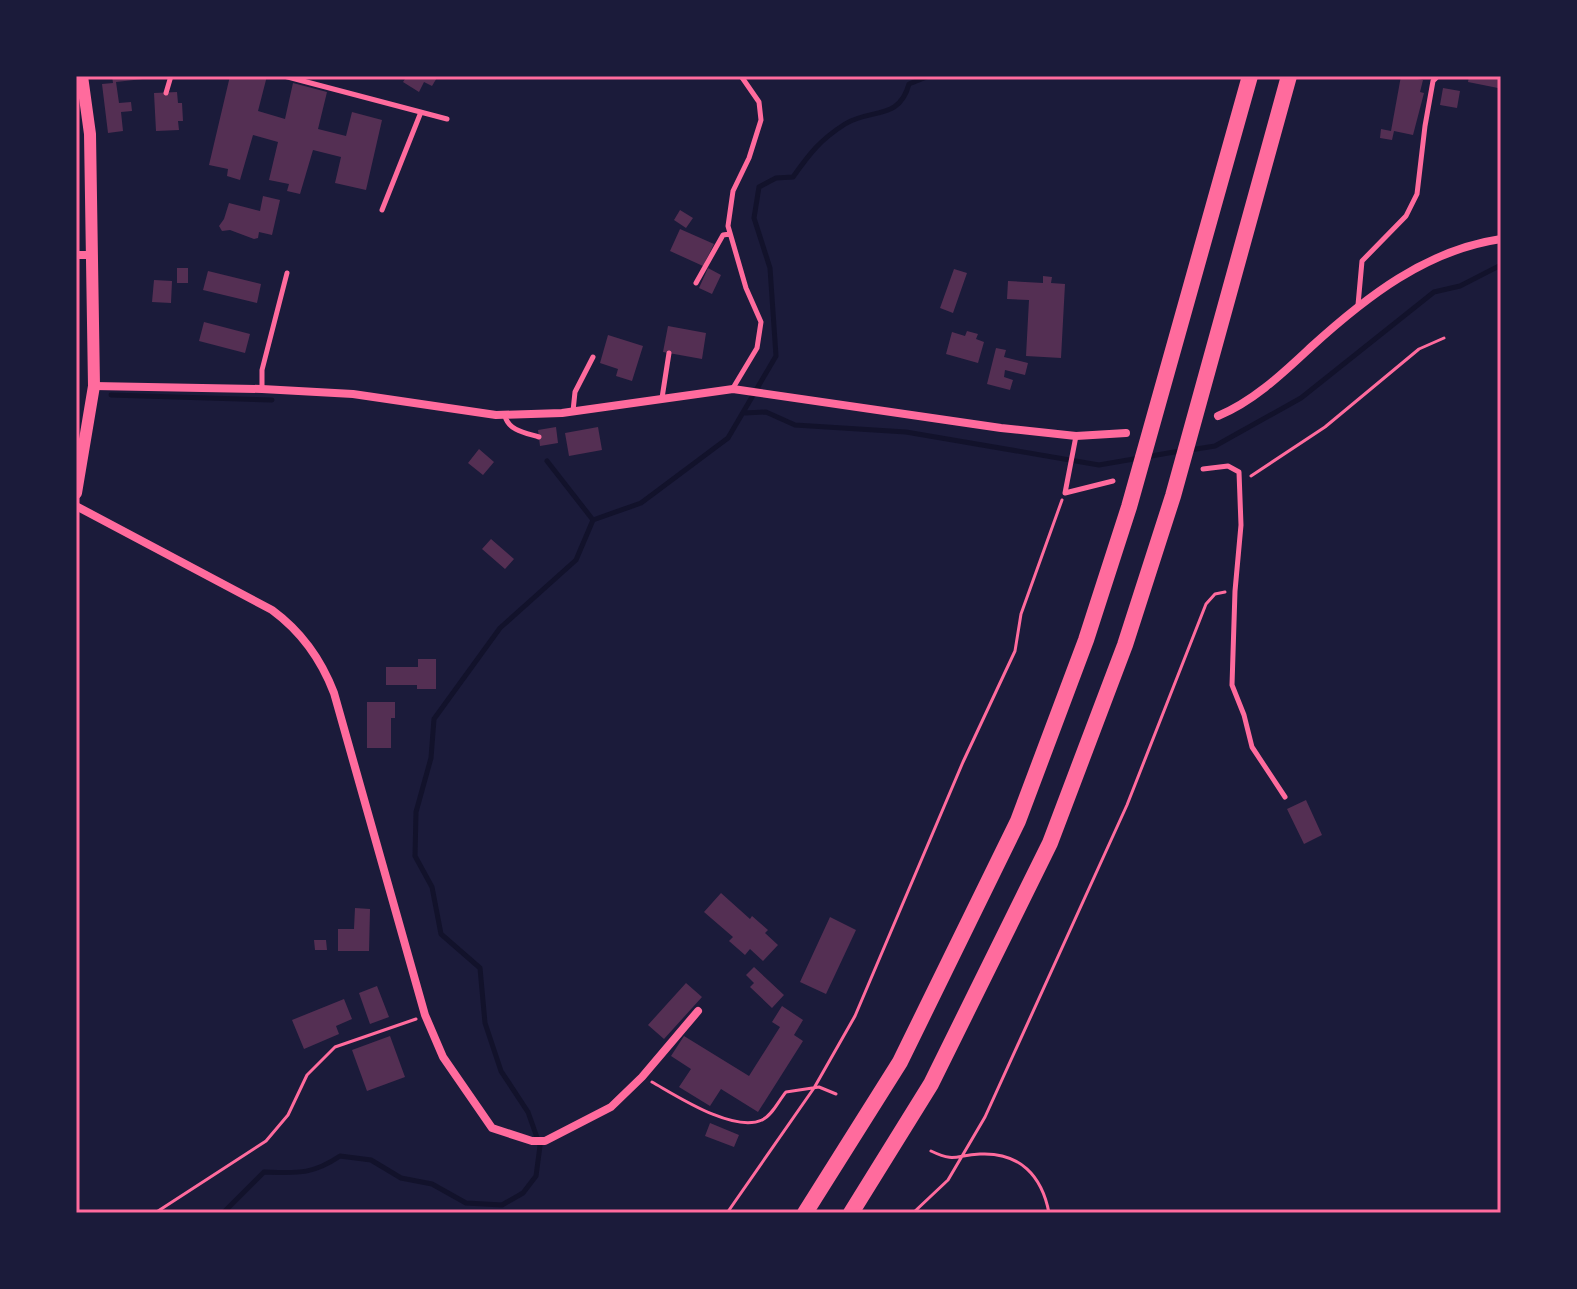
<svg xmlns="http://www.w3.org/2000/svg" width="1577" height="1289" font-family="'PT Sans Narrow',sans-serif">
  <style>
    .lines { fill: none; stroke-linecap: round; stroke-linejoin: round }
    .stream { stroke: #12122b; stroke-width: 5 }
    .building { fill: #542f53 }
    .path { stroke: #ff6b9d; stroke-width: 3 }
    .service { stroke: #ff6b9d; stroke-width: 5 }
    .minor { stroke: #ff6b9d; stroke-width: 8 }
    .secondary { stroke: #ff6b9d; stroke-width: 12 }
    .motorway { stroke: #ff6b9d; stroke-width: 16 }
    .neatline { fill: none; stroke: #ff6b9d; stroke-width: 3 }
  </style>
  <rect width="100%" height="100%" fill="#1b1b3a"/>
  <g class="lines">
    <path class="stream" d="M111,395l161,5
      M745,413l21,-1 29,13 111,7 193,33 81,-14
      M1190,450l25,-4 86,-48 133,-106 26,-6 41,-21
      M547,461l46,59
      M223,1213l41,-41c33,1 48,3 76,-16l31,4 30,18 31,6 34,19 36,2 21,-12 13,-17 4,-30 -12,-34 -27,-41 -16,-48 -5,-55 -39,-34 -9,-47 -17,-31 1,-44 15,-54 3,-39 66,-91 76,-68 17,-40 48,-17 87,-65 48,-82 -6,-88 -16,-50 5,-31 17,-9 17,-1c17,-24 27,-37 52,-53 26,-16 54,-3 64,-40l20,-8"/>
  </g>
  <path class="building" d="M112,76h31v3l-27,3 3,21 12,-1 1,9 -11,1 2,19 -15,2 -6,-49 11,-1z
    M230,76l21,3 1,-3h15l-9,35 27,8 8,-36 34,9 -9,37 28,7 6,-24 30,8 -16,70 -31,-7 6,-26 -28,-7 -13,44 -13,-3 2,-7 -20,-4 9,-38 -25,-7 -13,45 -13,-4 1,-7 -19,-4z
    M407,76h31l-6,10 -8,-4 -5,10 -16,-10z
    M1401,76l22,4 -3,12 4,1 -11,42 -19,-4 -2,9 -12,-2 1,-9 10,2z
    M1469,76h32l-3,12 -30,-6z
    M1443,88l17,3 -3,17 -17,-3z
    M177,92l1,11h4l1,18h-5l1,9 -23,1 -2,-38z
    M263,196l17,4 -8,35 -13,-3 -1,6 -4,1 -24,-9 -8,1 -3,-5 5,-7 5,-16 31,8z
    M680,210l13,8 -7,10 -12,-8z
    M680,229l34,15 -11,22 -33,-15z
    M177,268h11v15h-11z
    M708,268l13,7 -9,19 -13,-6z
    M954,269l13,4 -14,40 -13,-5z
    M208,271l53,13 -4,19 -54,-13z
    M1043,276l9,1 -1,6 14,1 -4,74 -35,-2 3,-56 -22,-1 1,-18 35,2z
    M154,280l18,1 -1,22 -19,-1z
    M204,322l46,12 -5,19 -46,-12z
    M668,326l38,7 -4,26 -39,-7z
    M967,331l11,3 -2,5 8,3 -6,21 -32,-9 6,-22 13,4z
    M608,335l35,11 -11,35 -16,-5 2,-7 -18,-6z
    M996,348l10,2 -2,7 24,6 -3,12 -20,-5 -1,7 9,3 -3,10 -23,-6z
    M556,427l2,16 -18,3 -2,-16z
    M598,427l4,23 -33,6 -4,-23z
    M479,449l15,13 -11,13 -15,-12z
    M491,539l23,20 -9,10 -23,-20z
    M418,659h18v30h-19v-4h-31v-18h32z
    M367,702h28v16h-4v30h-24z
    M1306,800l16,35 -18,9 -17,-35z
    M721,893l29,26 2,-3 16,14 -3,3 13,12 -15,16 -13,-12 -5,6 -16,-14 4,-4 -29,-25z
    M355,908l15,1 -1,42h-31v-22h16z
    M830,917l26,13 -30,64 -26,-12z
    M314,940h12l1,10h-12z
    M754,967l30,28 -12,13 -22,-21 4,-4 -8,-8z
    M686,983l16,14 -38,42 -16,-14z
    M377,986l12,31 -19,7 -11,-31z
    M344,999l8,20 -16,7 3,8 -35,15 -12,-29z
    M782,1006l21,14 -9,15 9,6 -45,71 -37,-23 -11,17 -31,-19 12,-18 -20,-13 13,-20 65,40 31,-49 -8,-5z
    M390,1036l15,41 -38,14 -15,-41z
    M710,1123l29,12 -5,12 -29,-11z"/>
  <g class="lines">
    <path class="path" d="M1251,476l74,-49 94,-78 25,-11
      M652,1082c25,14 81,51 110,38 10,-4 17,-20 24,-28l33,-5 17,7
      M931,1151c25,12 24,4 49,3 40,-2 62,22 69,59
      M155,1213l111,-72 22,-26 19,-40 28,-28 81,-28
      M727,1213l87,-125 41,-72 108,-254 52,-111 6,-37 41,-114
      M913,1213l35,-33 37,-63 142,-312 79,-201 9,-10 10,-2"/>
    <path class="service" d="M284,76l163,43
      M166,93l5,-17
      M382,210l39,-98
      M696,283l27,-48 7,-1
      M1358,305l4,-44 44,-45 11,-22 8,-68 8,-45 5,-5
      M262,388v-18l25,-97
      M733,388l24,-40 4,-26 -15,-34 -18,-62 5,-35 16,-33 12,-38 -2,-18 -18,-26
      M662,398l7,-45
      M573,411l2,-19 18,-35
      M505,416c4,15 21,17 34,21
      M1076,436l-11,57 48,-12
      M1203,469l25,-3 11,6 2,53 -6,66 -3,94 12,30 8,32 33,50"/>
    <path class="minor" d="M76,255h16
      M94,386l168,3 91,5 143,21 66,-2 171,-24 268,39 75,8 50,-3
      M1218,416c36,-15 65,-43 93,-69 55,-50 115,-97 190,-108
      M76,506l196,104c30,22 49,49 62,83l91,322 18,42 49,71 40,13h13l66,-34 31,-30 56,-66"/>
    <path class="secondary" d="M76,493l18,-107 -4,-252 -8,-58"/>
    <path class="motorway" d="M805,1213l95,-151 118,-241 68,-181 43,-133 121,-431
      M851,1213l80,-129 119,-241 75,-198 48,-149 116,-420"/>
  </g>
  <rect width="1577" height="1289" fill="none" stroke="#1b1b3a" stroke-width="156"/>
  <rect x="78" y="78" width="1421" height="1133" class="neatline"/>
</svg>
